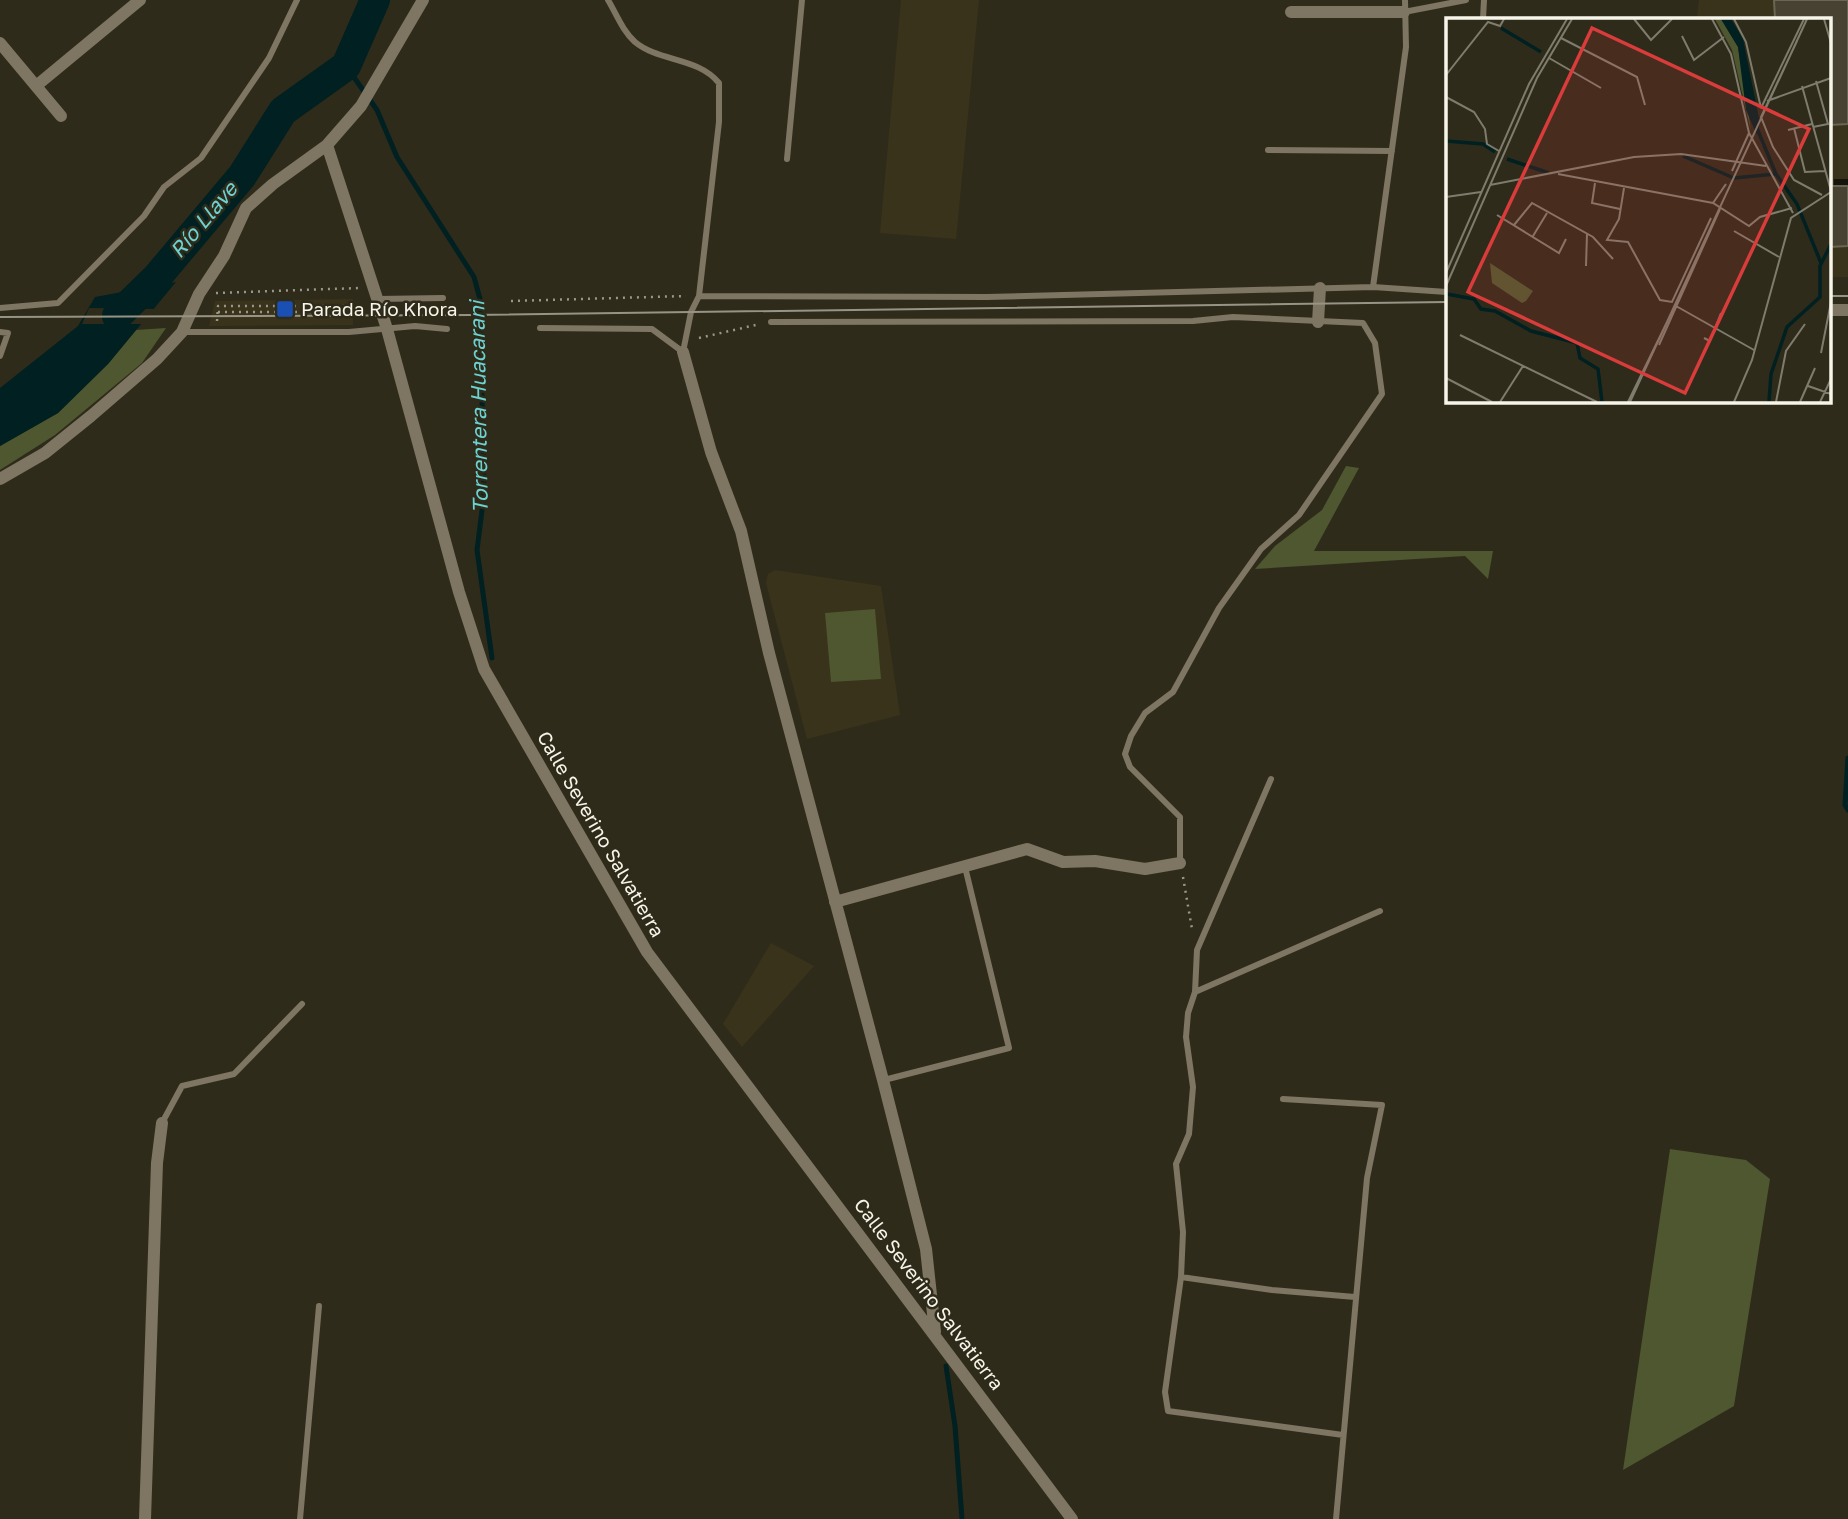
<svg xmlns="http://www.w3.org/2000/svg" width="1848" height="1519" font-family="'Golos Text',sans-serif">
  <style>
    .built { fill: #39331b }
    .green { fill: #4e5730 }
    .water { fill: #002021 }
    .pier { fill: #2f2b1a }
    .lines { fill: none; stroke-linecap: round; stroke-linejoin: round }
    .stream { stroke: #002021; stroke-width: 5 }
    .river { stroke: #002021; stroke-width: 30 }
    .building { fill: #464230; stroke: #6b6653; stroke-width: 2; filter: url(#shadow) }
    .path { stroke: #999789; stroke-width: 2.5; stroke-dasharray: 2 5; stroke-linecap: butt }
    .lane { stroke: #7e7563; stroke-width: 6 }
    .street { stroke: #7e7563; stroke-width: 12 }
    .tram { stroke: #979486; stroke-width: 2 }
    .transit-dot { fill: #1a4fb4; stroke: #2f2b1a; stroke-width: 2.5 }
    .labels { text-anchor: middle; stroke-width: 5; stroke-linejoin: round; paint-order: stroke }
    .poi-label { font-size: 19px; fill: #f7f5ea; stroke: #2f2b1a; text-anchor: start }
    .street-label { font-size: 19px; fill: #f7f5ea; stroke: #2f2b1a }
    .water-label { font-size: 21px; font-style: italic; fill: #6dd2d2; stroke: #2f2b1a }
    .inset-river { fill: none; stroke: #002021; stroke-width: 3.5 }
    .inset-road { fill: none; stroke: #7f7c6d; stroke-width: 2 }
    .view { fill: #d93c3b; fill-opacity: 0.15; stroke: #d93c3b; stroke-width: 3.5 }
    .inset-edge { fill: none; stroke: #f7f5ea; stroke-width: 3.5 }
  </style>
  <defs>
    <filter id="shadow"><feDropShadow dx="6" dy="-6" stdDeviation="0" flood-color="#0009"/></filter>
  </defs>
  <rect width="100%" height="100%" fill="#2f2b1a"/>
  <path class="built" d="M901,0h78l-23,239 -76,-6z
    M1699,0h149v277h-19v-258h-132z
    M353,299v26l-144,1 6,-25z
    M775,570l106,16 19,129 -93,24 -41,-156 2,-9z
    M771,943l43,23 -72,81 -19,-23z"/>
  <path class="green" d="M166,328l-24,35 -87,72 -55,35v-24l58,-33 50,-49 28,-34z
    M1346,466l13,2 -45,83h179l-5,28 -23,-23 -210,13 20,-23 47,-36z
    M875,609l6,70 -50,3 -6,-69z
    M1670,1149l76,11 24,19 -36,227 -111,64z"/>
  <path class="water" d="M176,282l-68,82 -50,49 -58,33v-58l78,-62 17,-29z"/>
  <path class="pier" d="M89,308l69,1 -12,15h-64z"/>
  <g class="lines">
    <path class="stream" d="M346,66l31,44 20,47 77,120 6,22 4,196 -7,55 15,108
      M1848,758l-3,47 3,5
      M946,1366l9,60 7,93"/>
    <path class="river" d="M117,316l40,-39 85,-101 41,-65 63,-45 29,-66"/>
  </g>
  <path class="building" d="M1774,0h74v124l-19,1v-106h-54z
    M1829,186h19v60l-19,1z"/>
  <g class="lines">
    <path class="path" d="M216,293l144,-5
      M511,301l175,-5
      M218,312h132v-5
      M217,321l1,-15h132
      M699,338l61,-14
      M1183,877l9,52"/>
    <path class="lane" d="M1404,12l62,-12
      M1483,19l1,-19
      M1268,150l124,1
      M787,159l15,-159
      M1373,287l33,-240 -1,-47
      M699,296l288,1 386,-10 74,5
      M378,299l65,-1
      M0,308l58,-5 86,-87 20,-29 37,-29 68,-100 28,-58
      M771,322l422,-1 40,-4 130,6 12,20 7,51 -83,121 -38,34 -42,59 -46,84 -28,21 -14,23 -6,18 5,13 50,50v46
      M540,328l112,1 31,23 8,-40 8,-16 20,-174v-39c-21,-26 -60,-21 -84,-41 -13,-12 -18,-27 -27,-42
      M0,332l8,1 -8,23
      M182,332h167l66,-6 32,3
      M1271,779l-74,171 -2,42 -7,21 -2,24 7,50 -4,47 -13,30 7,68 -2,45 -16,115 3,19 175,24
      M1195,992l185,-81
      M884,1080l125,-32 -44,-181
      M1283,1099l99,6 -15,73 -31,341
      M162,1123l20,-37 52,-12 68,-70
      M1181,1277l91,13 83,7
      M300,1519l19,-213"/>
    <path class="street" d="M1291,12h113
      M0,43l61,73
      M36,86l104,-86
      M327,145l60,184 72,263 25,77 163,283 425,567
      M1829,310h19
      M1318,322l2,-34
      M683,352l28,100 30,79 28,122 114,427 43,169 9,83
      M0,479l45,-26 46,-37 66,-57 25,-27 17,-38 25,-38 22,-48 27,-24 54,-39 34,-39 62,-106
      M835,902l192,-53 36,13 32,-1 50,8 35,-6
      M145,1519l12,-356 5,-40"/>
    <path class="tram" d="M1829,296h19
      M0,317l473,-2 974,-13"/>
  </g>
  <rect class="transit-dot" x="276" y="300" width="18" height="18" rx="3.5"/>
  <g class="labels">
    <g class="poi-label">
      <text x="301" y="316">Parada Río Khora</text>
    </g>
    <g class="street-label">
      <text transform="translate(601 834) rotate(60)" y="7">Calle Severino Salvatierra</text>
      <text transform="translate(929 1294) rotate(53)" y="7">Calle Severino Salvatierra</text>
    </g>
    <g class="water-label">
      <text transform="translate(204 220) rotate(-50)" y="7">Río Llave</text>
      <text transform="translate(479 407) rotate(-91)" y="7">Torrentera Huacarani</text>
    </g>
  </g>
  <g transform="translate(1446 18)">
    <rect width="385" height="385" fill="#2f2b1a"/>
    <path d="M269,1h6l17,28 13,84 -19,-81zM44,245l43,28 -7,10 -4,2 -30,-20z" fill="#4e5730"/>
    <path d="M275,1h10l12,20 17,84 -3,12 -11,-25 -8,-63z" fill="#002021"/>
    <path class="inset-river" d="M55,10l40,24M310,108l20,48 21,30 24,59M0,123l37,3 12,8M237,138l51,22 42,-4M61,141l42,14M1,276l27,5 7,10 14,2 36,20 46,12 3,15 18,11 4,33M323,384l2,-28 16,-47 33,-30v-31l11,-22"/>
    <path class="inset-road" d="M188,1l17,21 21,-21M266,1l19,35 18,79 44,80M288,1l12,23 15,66M378,1l7,24M236,18l12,24 30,-23M115,20l76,39 8,28M351,23l-36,76 12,30 21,33 28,15M103,40l52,30M0,57l42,-53 12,4 4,-7M356,68l29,105M0,79l28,15 11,17 2,15 12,7M321,83l64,-23M315,90l43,-89M367,109l15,-3 -12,-43M348,110l11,44 20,-1M342,112l24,-6M286,153l17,-38M112,156l155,29 36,23 11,-9 32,-9M149,165l-3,20 28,6M44,167l144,-28 47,-3 85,12M178,170l-5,31 -12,21 21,2 32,58 12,2 39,-84M0,179l35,-5M267,185l13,-19M51,197l62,38 7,-14M68,207l18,-22 61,34 20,22M288,213l45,26M87,218l14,-23M140,248l1,-32M0,255l83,-189 38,-65M0,268l91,-208 35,-59M230,288l78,44M14,317l137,67M258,320l6,3 11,-28M213,327l61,-136M375,335l10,-51M0,360l46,24M362,368l23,8M54,384l23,-36M182,384l39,-80M184,384l177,-383M288,384l18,-42 39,-142 40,-26M330,384l10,-51 19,-27M354,384l15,-34M374,384l11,-23"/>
    <path class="view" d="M146,10l217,101 -124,264 -217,-101z"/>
    <rect width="385" height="385" class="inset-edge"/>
  </g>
</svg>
